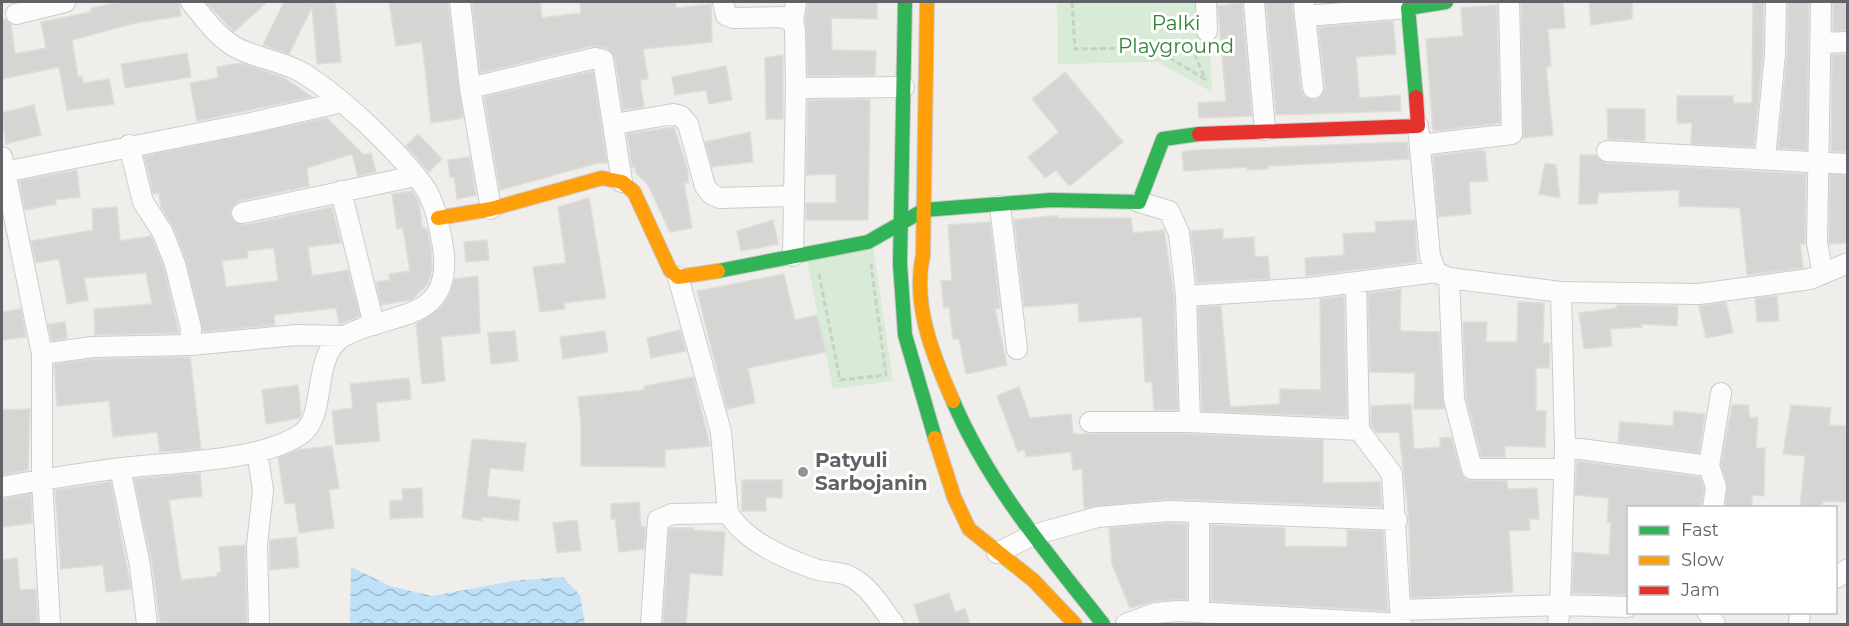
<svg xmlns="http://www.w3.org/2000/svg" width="1849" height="626" font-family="Montserrat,sans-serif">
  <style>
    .green { fill: #d8ebd6 }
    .water { fill: url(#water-waves) }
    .building { fill: #d6d5d3; stroke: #deddd9; stroke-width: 1.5; fill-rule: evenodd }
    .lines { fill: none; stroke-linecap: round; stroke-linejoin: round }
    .street-casing { stroke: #cbcccc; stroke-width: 22 }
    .fast-casing { stroke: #cacacb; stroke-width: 16 }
    .slow-casing { stroke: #cacacb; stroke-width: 16 }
    .jam-casing { stroke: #cacacb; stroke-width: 16 }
    .path { stroke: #cacfcc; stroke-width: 3; stroke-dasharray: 6 3; stroke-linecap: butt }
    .street { stroke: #fdfcfc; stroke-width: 20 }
    .fast { stroke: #30b455; stroke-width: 14 }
    .slow { stroke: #ff9f0a; stroke-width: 14 }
    .jam { stroke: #e5322d; stroke-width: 14 }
    .poi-dot { fill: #919496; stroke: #fff; stroke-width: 2 }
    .labels { text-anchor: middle; stroke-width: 6; stroke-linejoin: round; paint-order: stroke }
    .park-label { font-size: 20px; fill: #348238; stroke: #fff }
    .poi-label { font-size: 20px; font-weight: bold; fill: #5f6368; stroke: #fff; text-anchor: start }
  </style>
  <defs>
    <pattern id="water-waves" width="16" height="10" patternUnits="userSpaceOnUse" patternTransform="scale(1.5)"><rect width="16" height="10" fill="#bfe0f9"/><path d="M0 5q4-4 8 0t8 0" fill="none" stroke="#9eb9cd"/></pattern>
  </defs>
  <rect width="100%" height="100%" fill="#efeeea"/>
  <path class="green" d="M1057,2h151l4,90 -55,-30 -99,2z
    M873,246l20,135 -60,8 -26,-128z"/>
  <path class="water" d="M351,567l39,19 42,10 80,-15 51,-4 17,18 5,29h-235z"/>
  <path class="building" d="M120,2h59l2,14 -45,7 -64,17 6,37 4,-1 1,7 26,-4 5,25 -47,6 -8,-43 -57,12v-59h4l5,4 4,30 31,-6 -5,-26 50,-10v-4z
    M206,2h61l-33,30z
    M284,2h51l6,60 -24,2 -5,-57 -23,47 -26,-9z
    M389,2h59l15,116 -32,5 -9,-81 -26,4z
    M472,2h68l2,16 39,-5 -1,-11h95l1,6 35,-4 1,38 -69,7 5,30 -8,1 4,27 -21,3 -8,-52 -9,-10 -14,-2 -112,27z
    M808,2h69v17l-46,-1 1,32 44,1 -1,24 -67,1 -3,-55z
    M1266,2h26l9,87 3,7 10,4 7,-3 4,-10 -7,-60 75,-6 3,33 -40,3 3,36v5l41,-3 1,16 -125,4z
    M1521,2h42l2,26 -17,1 3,37 -5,1 7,68 -30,3z
    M1589,2h43v17l-41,6z
    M1753,2h11l-1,51 -9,94 -63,-3 1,-21h-15v-27h56l1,7h18z
    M1788,2h21l-2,148 -29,-2 9,-93z
    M1833,2h15v28l-15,1z
    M1242,3l10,113 -53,2 -1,-15 28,-2 -8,-95z
    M1497,5l3,118 -67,8 -7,-92 37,-3 -2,-28z
    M187,53l4,24 -66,11 -4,-24z
    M1848,54v98l-17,-1 1,-96z
    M783,55v64h-17l-1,-61z
    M241,63l42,14 29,20 -115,24 -7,-38 28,-5 -1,-11z
    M726,66l6,34 -23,4 -3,-14 -31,5 -3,-18z
    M593,71l14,92h-9l-98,27 -16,-93z
    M1065,72l58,70 -52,43h-3l-12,-15 -11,8 -17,-21 31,-25 -27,-33z
    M870,99l-2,121h-62v-17h30v-29l-30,1 2,-75z
    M34,105l7,30 -35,9 -4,-31z
    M1607,109h38v32l-37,-2z
    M327,118l37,37 7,-2 5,19 -18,4 -6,-22 -45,14 2,18 -70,15 -8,8 -1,6 4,6 11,4 87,-18 9,36 -33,4 4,29 36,-6 12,46 -21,8 -3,-16 -62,7 1,10 -72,7 -17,-72 -12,-31 -13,-22 -2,-14 -6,1 -9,-38zM274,248l4,33 -52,6 -4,-26 26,-3 -1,-7z
    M674,127l14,44v12h-4l8,45 -22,4 -22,-47 -12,-12 -1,-6h-3l-5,-33z
    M750,132l3,30 -41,5 -7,-25z
    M418,134l24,25 -13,13 -23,-26z
    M1407,142l2,17 -141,7v3l-21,1v-3l-63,4 -2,-19 15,-2z
    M1481,150l4,1 3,30 -19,1 2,32 -33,3 -5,-61z
    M1580,155h16l10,8 200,11 -1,70h-5l3,24 -56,7 -7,-67 -61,-2v-16l-81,3 -1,11h-18z
    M470,157l6,38 -19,4 -3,-22h-4l-2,-17z
    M1545,163l11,2 4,33 -21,-4z
    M77,170l3,27 -25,3 1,4 -31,6 -6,-29z
    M1830,175l18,1v67l-19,1z
    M412,191l7,11 3,25 5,2 4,19 1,22 -4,14 -17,16 -30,5 -5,-23 14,-2 -1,-6 21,-3 -7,-43 -6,1 -5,-35z
    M589,198l17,100 -42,5 1,6 -25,3 -7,-45 33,-4 -8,-56z
    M117,207l3,34 31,-5 1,2 12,30 15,65 -84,2 -1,-26 58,-5 -6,-31 -62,5 4,22 -21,4 -8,-45 -23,4 -5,-22 62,-11 -1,-21z
    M1052,216h6v2h73l2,15 31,-3 10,67 4,113h-24l-2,-28h-7l-3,-65 -63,5 -1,-19 -54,4 -10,-87z
    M773,220l5,24 -37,7 -4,-20z
    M1415,220l2,42 -111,14 -1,-18 39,-3 -1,-21 33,-2 -1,-10z
    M990,222l10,86 -5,1 12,56 -41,9 -7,-35h-6l-4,-32 -5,1 -3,-27 11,-1 -4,-55z
    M1223,229v10l31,-2 1,20 13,-1 2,23 -73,4 -6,-52z
    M487,240l2,20 -23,2 -2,-20z
    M784,274l11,46 22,-5 9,37 -78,16 7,35 -28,6 -30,-118z
    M478,276l2,57 -39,4 4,44 -23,3 -6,-60 23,-15 10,-13 5,-17z
    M1401,289l-1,42 39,1 5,77h-30l1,-36 -45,-1 -2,-79z
    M1344,296l3,121 -145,-6 -4,-104 23,-1 9,101 50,-3v-15l41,1 -1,-91z
    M1777,296l2,25 -22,1 -2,-24z
    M1518,302l26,1 -1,40h7l-1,25h-13v43h10l-1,36 -40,-1v11h-24l-15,-60 -3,-75h24l-1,20h31z
    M1726,302l7,31 -27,5 -7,-32z
    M1617,305l61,1 -1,20 -36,-2 1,3 -32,2 2,17 -28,3 -5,-36 38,-5z
    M21,309l5,28 -24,3v-28z
    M65,322l2,16 -15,3 -4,-17z
    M680,330l6,21 -35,7 -4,-20z
    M515,331l3,30 -27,3 -3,-31z
    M605,331l3,21 -45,7 -3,-22z
    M190,357l11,92 -41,3 -3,-20 -44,5 -4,-36 -52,5 -3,-42 40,-5z
    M693,377l17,69 -45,4v17l-84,-1v-42l-3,-27 66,-7v-4z
    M409,378l2,21 -35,4 4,38 -44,4 -4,-34 21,-3 -3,-24z
    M298,385l3,29 -2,4 -33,6 -4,-34z
    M1019,387l11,31 41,-4 2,20h117l133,6v43l57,-1 2,25 -213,-8 -85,9 -2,-39 -9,1 -2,-18 -45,5 -2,-8 -6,3 -21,-56z
    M1411,404l3,45 26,-2v-9l11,-1 10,35 5,8 41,1 1,8 29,-1 2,31h-10l1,11 -21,1 4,61 -102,6 -2,-78 -10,-88 -22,1 -6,-7v-20z
    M1732,405h16l2,13 8,-1 -2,31h9l-1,48 -12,-1v12h-27l2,-23 -6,-19z
    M1791,405l40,3 -2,17 19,1v76l-25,-1 -1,6h-22l5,-51 -22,-2z
    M30,409l-2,61 -26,5v-65z
    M1674,411l31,3 -6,39 -81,-11 2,-20 53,4z
    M472,439l54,4 -3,28 -33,-3 -3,28 33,4 -2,21 -36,-4v4l-20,-3z
    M332,446l7,42 -10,2 5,38 -35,5 -4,-30 -10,1 -7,-46 19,-8z
    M1577,461l123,16 4,11 -3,19h-72v88l-57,-2 2,-41 35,3 2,-33h-4l2,-24 -34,-3z
    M200,473l2,23 -33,4 12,80 37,-4 -1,-3 4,-1 -2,-25 26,-2 2,79h-87l-8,-60 -18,-85z
    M742,480h40v18l-16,-1v14h-24z
    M111,482l20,107 -25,3 -3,-27 -42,4 -6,-79z
    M422,488l1,29 -33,2v-18l13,-1 -1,-11z
    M31,494l1,29 -30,4v-28z
    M639,502l2,24 5,1 -2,22 -25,3 -4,-33h-4v-15z
    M577,520l4,30 -24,3 -4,-30z
    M1169,523l18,1v75l-32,2 -25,7 -18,-44 -3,-36z
    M1211,525l74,3v18l62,1v-17l36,1 5,80 -177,-10z
    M669,528h24v2l32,2 -3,44 -32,-3 -4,51h-23z
    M296,537l3,30 -29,3v-30z
    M17,558l3,32 16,-1 2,35h-36v-64z
    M949,593l6,19 10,-3 5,15h-50l-6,-19z"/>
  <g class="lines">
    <g class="street-casing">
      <path id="street" d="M460,2l10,86 21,121
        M723,2l3,13 7,3 50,-1 10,5 2,8 1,54 9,4 99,-1
        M1206,2l1,29
        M1304,2l1,14 103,-8 -1,-6
        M1821,2l-4,241 6,31
        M1254,3l11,127
        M16,14l49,-12
        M1305,16l8,72
        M793,22l3,-20
        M1820,43l28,-1
        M470,88l125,-30 8,2 19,122
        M615,124l58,-10 8,2 7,8 17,62 6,8 9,4 72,-2
        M1418,126l12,130 6,16 13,6 112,14 138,2 111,-15 38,-16
        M1420,145l92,-11 -3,-132
        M1607,151l241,13
        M2,157l40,197
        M1765,158l10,-104 1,-52
        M4,172l247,-49 91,-21
        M341,191l33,134
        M1139,202l30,9 10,22 7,63 124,-8 126,-16
        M1000,206l17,143
        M242,213l173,-37
        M793,256l3,-172
        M1449,278l5,121 18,70h91
        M1356,283l3,147
        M1561,292l4,155 -5,158 68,2
        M1186,296l4,126
        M190,345l107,-10 47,1
        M1090,422h100l169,8 33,44 9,150
        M1565,447l144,19
        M257,452l6,38 -6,55 2,79
        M120,468l20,98 7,58
        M2,487c39,-7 80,-14 120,-19 49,-6 139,-6 179,-34 28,-19 8,-81 45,-99 47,-24 108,-12 97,-88 -4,-21 -7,-44 -20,-62 -28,-37 -80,-87 -120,-112 -20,-12 -45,-14 -66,-25 -19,-10 -33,-30 -46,-46
        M1713,508l3,-21 -7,-21 12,-73
        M1199,512v100
        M728,513c18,29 56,45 87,56 12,4 26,2 36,8 19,10 30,30 43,47
        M997,553l36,-18 65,-18 71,-6 228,9
        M1836,578l12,-9
        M1401,610l159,-5 -2,19
        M1707,612l8,12
        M50,624l-8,-145v-125l51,-7 97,-2 1,-17 -16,-64 -12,-31 -20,-31 -14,-57
        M651,624l7,-104 14,-6 56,-1 -7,-81 -43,-155
        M1126,624l30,-11 23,-2 222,13
        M1799,624l1,-12"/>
    </g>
    <g class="fast-casing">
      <path id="fast" d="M905,2l-5,262 5,71 30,103
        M1416,97l-8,-89 38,-6
        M718,271l150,-29 56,-32 127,-10 88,2 24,-63 36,-5
        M953,401c36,84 94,152 150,223"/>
    </g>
    <g class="slow-casing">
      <path id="slow" d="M927,2l-4,253c-11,49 10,101 30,146
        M438,218l53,-9 111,-31 20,4 12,10 36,78 8,7 40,-6
        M935,438l19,59 15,32 64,51 42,44"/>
    </g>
    <g class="jam-casing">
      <path id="jam" d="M1199,134l219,-8 -2,-29"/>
    </g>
    <path class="path" d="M1072,2l3,47 78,-1 52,31 -9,-22 -1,-12
      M819,274l21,106 46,-5 -15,-111"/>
    <use href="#street" class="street"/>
    <use href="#fast" class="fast"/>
    <use href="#slow" class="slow"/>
    <use href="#jam" class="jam"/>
  </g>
  <circle class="poi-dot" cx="803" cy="472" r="6"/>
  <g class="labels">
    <g class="park-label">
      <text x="1176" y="30">Palki<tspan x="1176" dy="23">Playground</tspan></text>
    </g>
    <g class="poi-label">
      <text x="815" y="467">Patyuli<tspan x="815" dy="23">Sarbojanin</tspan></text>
    </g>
  </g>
  <rect width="1849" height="626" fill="none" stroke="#5f6368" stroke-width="6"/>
  <rect x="1627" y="506" width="210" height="108" fill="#ffffff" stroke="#bfc1c3" stroke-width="1.5"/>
  <rect x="1639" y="526" width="30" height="9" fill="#30b455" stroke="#bfc1c3" stroke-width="1.5"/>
  <text x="1681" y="536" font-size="18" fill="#5f6368">Fast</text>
  <rect x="1639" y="556" width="30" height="9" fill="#ff9f0a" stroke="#bfc1c3" stroke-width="1.5"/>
  <text x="1681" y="566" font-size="18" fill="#5f6368">Slow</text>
  <rect x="1639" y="586" width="30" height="9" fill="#e5322d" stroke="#bfc1c3" stroke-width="1.5"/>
  <text x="1681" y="596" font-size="18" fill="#5f6368">Jam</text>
</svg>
